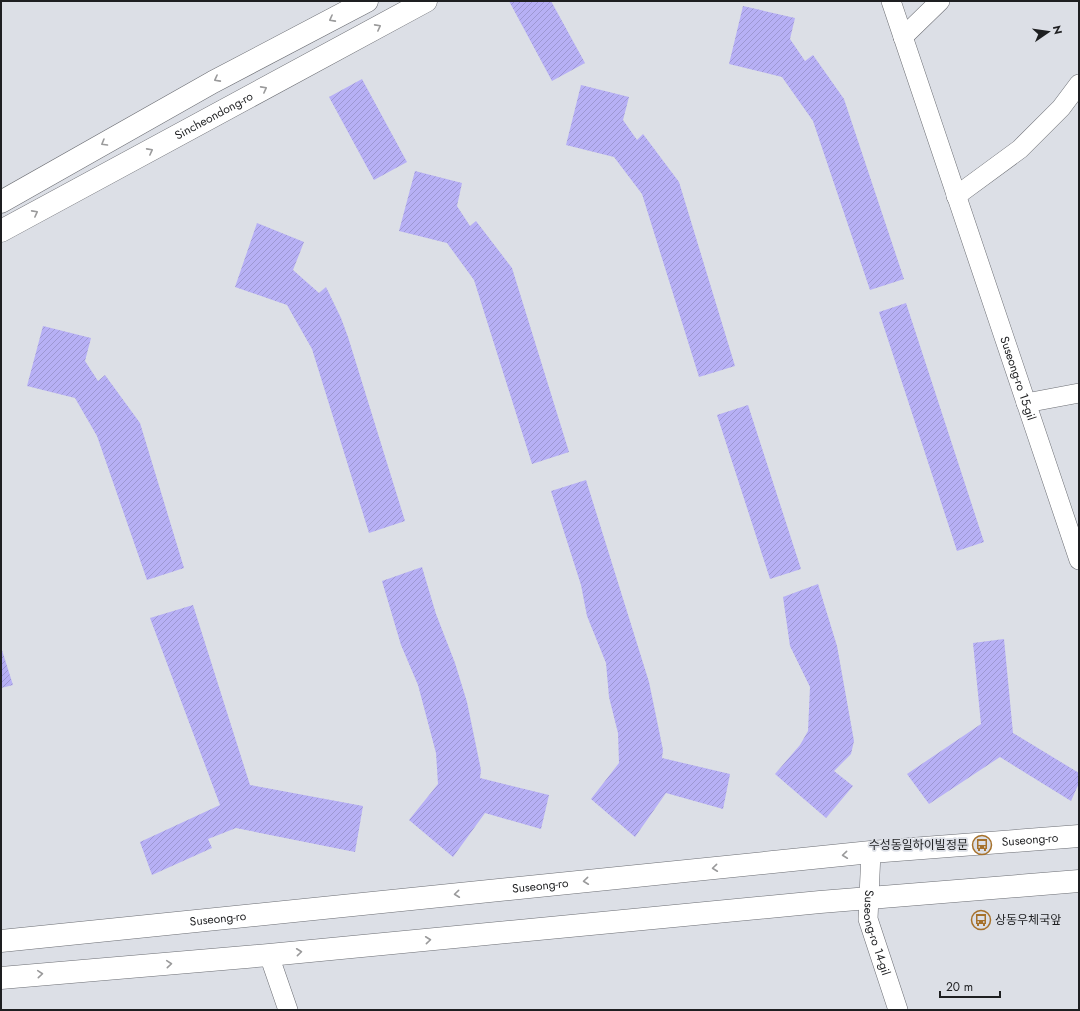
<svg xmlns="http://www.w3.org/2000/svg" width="1080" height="1011" font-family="Jost,'Noto Sans KR',sans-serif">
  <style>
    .building { fill: url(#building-hatch) }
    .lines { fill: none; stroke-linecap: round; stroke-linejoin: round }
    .minor-casing { stroke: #6b6d73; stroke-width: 20 }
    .secondary-casing { stroke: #6b6d73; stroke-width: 23 }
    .primary-casing { stroke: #6b6d73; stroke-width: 23 }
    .minor { stroke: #fff; stroke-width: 19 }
    .secondary { stroke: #fff; stroke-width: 22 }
    .primary { stroke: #fff; stroke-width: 22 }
    .oneway { stroke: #9a9a9b }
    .labels { text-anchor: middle; stroke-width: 3.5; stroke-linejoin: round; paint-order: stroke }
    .street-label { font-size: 12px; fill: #1e1f21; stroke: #dcdfe6 }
    .poi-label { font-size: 12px; fill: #1e1f21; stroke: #dcdfe6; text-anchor: end }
  </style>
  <defs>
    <pattern id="building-hatch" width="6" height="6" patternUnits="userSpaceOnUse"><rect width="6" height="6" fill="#b7b0f5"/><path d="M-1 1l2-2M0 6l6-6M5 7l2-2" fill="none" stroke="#9d97d2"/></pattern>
  </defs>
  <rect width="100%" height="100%" fill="#dcdfe6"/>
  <path class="building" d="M509,1h42l34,62 -33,18z
    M743,6l52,12 -5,21 15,22 8,-6 31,44 60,180 -34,11 -57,-169 -31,-44 -53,-13z
    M362,79l45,83 -33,18 -45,-83z
    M581,85l48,12 -6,23 14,20 6,-6 36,48 56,184 -36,11 -57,-183 -28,-37 -48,-12z
    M415,171l47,12 -5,23 13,20 6,-5 36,47 57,184 -37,12 -58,-184 -27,-37 -48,-12z
    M257,223l47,19 -11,28 26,23 7,-6 15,31 7,19 57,184 -36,12 -57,-184 -25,-44 -52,-18z
    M906,303l78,239 -27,9 -78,-239z
    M43,326l48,12 -6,23 13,20 7,-6 35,48 44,145 -37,12 -50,-144 -22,-38 -48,-12z
    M748,405l53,164 -31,10 -53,-164z
    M586,480l63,202 14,68 -1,8 68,16 -7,35 -57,-16 -31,44 -44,-38 28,-36 -1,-30 -9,-36 -3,-34 -19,-47 -6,-31 -30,-94z
    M422,567l14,47 19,49 12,39 14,68 -1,8 69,17 -8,34 -56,-16 -32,44 -44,-37 29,-36 -2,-31 -18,-68 -17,-40 -19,-64z
    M818,584l19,62 17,95 -3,13 -17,17 19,15 -27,32 -51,-44 25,-29 8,-14 2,-44 -20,-41 -7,-49z
    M193,605l57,180 113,21 -8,46 -119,-24 -28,11 4,9 -60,27 -12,-33 80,-37 -70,-187z
    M1004,639l9,94 66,40v10l-8,18 -71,-44 -71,47 -22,-30 74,-50 -8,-81z
    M1,647l12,38 -12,3z"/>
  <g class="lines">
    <g class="minor-casing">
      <g id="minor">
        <path id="s1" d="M891,1l188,559"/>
        <path d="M903,37l37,-36"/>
        <path d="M956,196l64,-47 41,-41 18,-24"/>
        <path d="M1026,403l53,-10"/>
        <path id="s2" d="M871,852l-3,67 30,91"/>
        <path d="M269,955l19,55"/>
      </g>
    </g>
    <g class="secondary-casing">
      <g id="secondary">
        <path id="s3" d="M1,941l870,-89 208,-16"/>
        <path d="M1,978l268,-23 551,-53 259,-21"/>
      </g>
    </g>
    <g class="primary-casing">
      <g id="primary">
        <path d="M1,202l212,-120 154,-81"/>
        <path id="s4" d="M1,231l425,-230"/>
      </g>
    </g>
    <use href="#minor" class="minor"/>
    <use href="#secondary" class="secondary"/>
    <use href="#primary" class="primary"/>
  </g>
  <defs><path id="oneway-chevron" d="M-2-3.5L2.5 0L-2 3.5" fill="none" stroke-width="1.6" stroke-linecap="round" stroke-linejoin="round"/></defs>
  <g class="oneway">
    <use href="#oneway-chevron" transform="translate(332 19) rotate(152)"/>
    <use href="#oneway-chevron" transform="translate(378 27) rotate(-28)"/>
    <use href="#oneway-chevron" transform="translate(217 79) rotate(152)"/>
    <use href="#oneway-chevron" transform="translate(264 89) rotate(-28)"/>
    <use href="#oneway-chevron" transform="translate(104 143) rotate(150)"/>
    <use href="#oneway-chevron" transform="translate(150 151) rotate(-28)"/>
    <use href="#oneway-chevron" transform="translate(35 213) rotate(-28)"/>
    <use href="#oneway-chevron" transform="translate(845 855) rotate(174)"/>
    <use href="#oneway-chevron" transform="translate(715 868) rotate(174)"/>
    <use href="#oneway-chevron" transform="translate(586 881) rotate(174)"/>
    <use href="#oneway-chevron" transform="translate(457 894) rotate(174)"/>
    <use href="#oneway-chevron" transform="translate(428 940) rotate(-6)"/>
    <use href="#oneway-chevron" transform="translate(299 952) rotate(-6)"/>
    <use href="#oneway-chevron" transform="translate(169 964) rotate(-5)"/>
    <use href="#oneway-chevron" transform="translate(40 974) rotate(-5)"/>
  </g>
  <defs>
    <g id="bus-ring" transform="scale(1)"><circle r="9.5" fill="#dcdfe6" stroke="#a6712b" stroke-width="1.5"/><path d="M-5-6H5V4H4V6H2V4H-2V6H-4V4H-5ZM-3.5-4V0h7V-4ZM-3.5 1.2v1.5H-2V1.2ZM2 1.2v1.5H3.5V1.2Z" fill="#a6712b"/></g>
  </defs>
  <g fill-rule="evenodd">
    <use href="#bus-ring" x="982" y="845"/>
    <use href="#bus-ring" x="981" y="920"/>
  </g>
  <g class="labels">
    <g class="street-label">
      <text dy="4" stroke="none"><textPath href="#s4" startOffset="242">Sincheondong-ro</textPath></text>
      <text dy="4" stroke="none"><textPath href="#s1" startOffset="398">Suseong-ro 15-gil</textPath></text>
      <text dy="4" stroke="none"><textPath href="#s3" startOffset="1034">Suseong-ro</textPath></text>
      <text dy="4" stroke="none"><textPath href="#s3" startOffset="542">Suseong-ro</textPath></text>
      <text dy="4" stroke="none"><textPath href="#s3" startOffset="218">Suseong-ro</textPath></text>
      <text dy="4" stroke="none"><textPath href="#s2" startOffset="82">Suseong-ro 14-gil</textPath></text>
    </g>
    <g class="poi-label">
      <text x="968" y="849">수성동일하이빌정문</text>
      <text x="995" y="924" text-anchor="start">상동우체국앞</text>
    </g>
  </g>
  <rect width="1080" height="1011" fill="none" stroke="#1e1f21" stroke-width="4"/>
  <g transform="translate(1048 32) rotate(77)" stroke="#dcdfe6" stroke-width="3" paint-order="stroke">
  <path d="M0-3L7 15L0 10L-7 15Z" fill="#1e1f21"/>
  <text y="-6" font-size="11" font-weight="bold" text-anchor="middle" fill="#1e1f21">N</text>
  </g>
  <path d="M940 991v6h60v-6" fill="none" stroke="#1e1f21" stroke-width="2"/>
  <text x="946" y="991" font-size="12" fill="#1e1f21" stroke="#dcdfe6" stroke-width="3" paint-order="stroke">20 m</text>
</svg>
